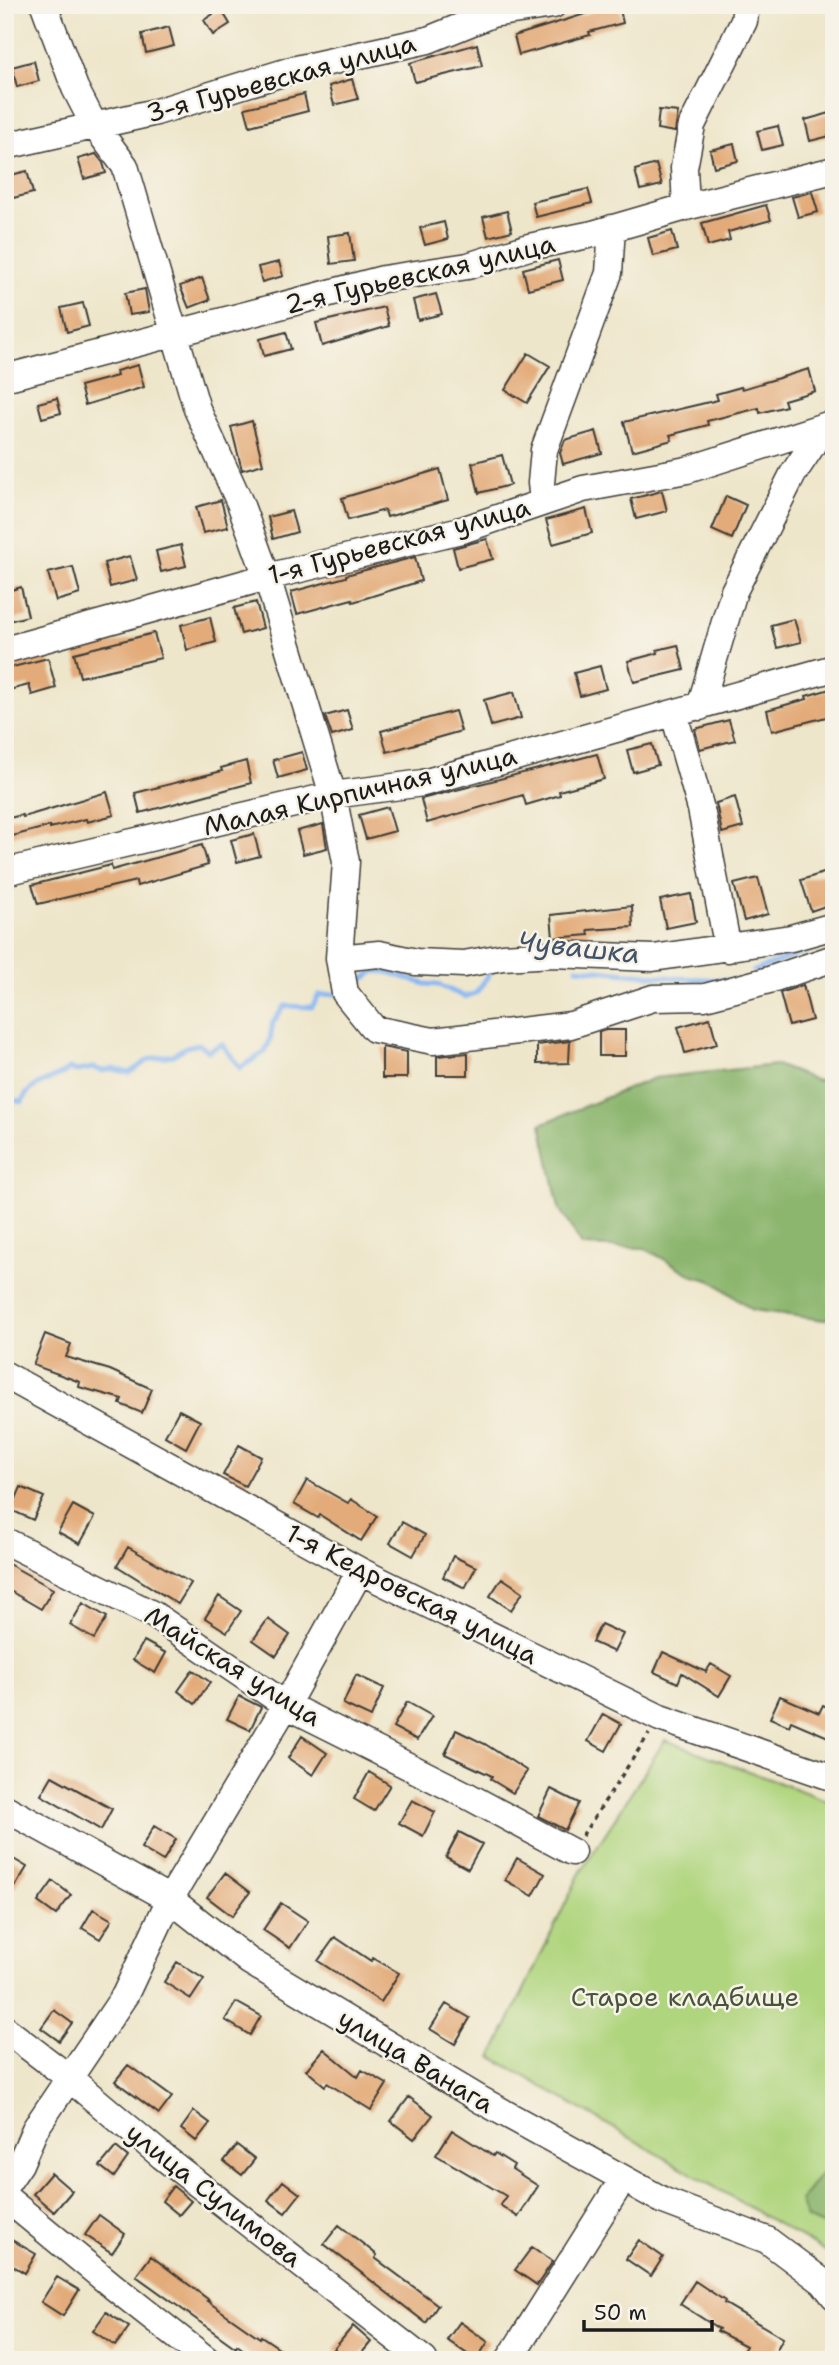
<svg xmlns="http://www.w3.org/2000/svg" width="839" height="2365" font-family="'Shantell Sans',sans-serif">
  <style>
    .green { fill: #b0d57f; stroke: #66784e; stroke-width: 2 }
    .forest { fill: #8cb66e; stroke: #546945; stroke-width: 2 }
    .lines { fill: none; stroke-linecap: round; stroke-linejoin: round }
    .stream { stroke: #88b7f3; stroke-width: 5 }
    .building { fill: #e3ab79 }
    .minor-casing { stroke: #3c3a36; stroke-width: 29 }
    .path { stroke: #3c3a36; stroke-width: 3.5; stroke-dasharray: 5 5; stroke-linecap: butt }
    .minor { stroke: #fff; stroke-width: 26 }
    .labels { text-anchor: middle; stroke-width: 5; stroke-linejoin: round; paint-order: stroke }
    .street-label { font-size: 26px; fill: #1c1c1c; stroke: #f7f3e8 }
    .park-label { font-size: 26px; fill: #48543a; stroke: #f7f3e8 }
    .water-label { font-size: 28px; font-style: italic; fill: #425267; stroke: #f7f3e8 }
  </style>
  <rect width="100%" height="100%" fill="#f7f3e8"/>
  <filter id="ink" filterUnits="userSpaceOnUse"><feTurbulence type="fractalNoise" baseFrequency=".0143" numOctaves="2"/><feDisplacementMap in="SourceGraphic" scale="14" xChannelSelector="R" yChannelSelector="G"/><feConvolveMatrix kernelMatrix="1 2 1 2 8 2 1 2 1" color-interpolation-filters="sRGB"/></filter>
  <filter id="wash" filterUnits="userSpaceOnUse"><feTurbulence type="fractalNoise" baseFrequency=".00686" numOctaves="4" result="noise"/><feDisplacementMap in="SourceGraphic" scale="28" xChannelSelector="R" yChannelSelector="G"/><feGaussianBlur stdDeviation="1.57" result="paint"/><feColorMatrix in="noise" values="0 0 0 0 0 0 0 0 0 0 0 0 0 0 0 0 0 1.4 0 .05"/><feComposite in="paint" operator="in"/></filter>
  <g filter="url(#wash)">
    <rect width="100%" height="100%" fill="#eee6ca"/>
    <path class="green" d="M665,1740l169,63v454l-342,-200 87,-182z"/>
    <path class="forest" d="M776,1065l42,16 16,-6v240l-10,5 -71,-10 -41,-29 -18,-5 -50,-28 -62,-2 -23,-38 -18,-84 113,-46z
      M834,2170v60l-27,-12 -7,-17 21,-28z"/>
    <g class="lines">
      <path class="stream" d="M577,968l101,10 47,2
        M754,971l73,-28 7,-4
        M351,988l24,-17 13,1 37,12 14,1 26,12 11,-4 17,-24
        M5,1090l5,9 12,3c7,-20 32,-21 47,-33l9,2 15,-3 10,3 11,-2 15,4 21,-14 23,-4 13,-8 13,-3 9,7 14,-7 18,24 25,-16 5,-12 3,-18 12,-16 27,1 7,-12 17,-1"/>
    </g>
    <g id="blocks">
      <path class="building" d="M614,5h5l4,18 -34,9 1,3 -71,20 -5,-19z
        M221,9l9,15 -17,11 -9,-15z
        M169,27l5,19 -28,7 -4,-19z
        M477,44l5,22 -67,16 -5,-19z
        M34,61l5,20 -22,6 -5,-20z
        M352,79l6,20 -24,6 -5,-19z
        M304,94l4,17 -58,15 -5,-18z
        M659,110l19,2 -3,20 -18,-3z
        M830,113l4,22 -24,6 -5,-21z
        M778,126l5,19 -21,5 -5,-19z
        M734,144l4,17 -24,6 -4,-17z
        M96,154l7,9 3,10 -22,6 -6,-20z
        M656,164l6,21 -22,5 -5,-20z
        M27,171l6,22 -20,5 -6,-22z
        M588,189l4,14 -56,14 -4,-15z
        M812,192l6,20 -20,5 -6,-20z
        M766,205l5,15 -43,12 2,8 -22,6 -6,-23z
        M507,211l5,20 -24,6 -5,-20z
        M444,222l4,17 -23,6 -5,-17z
        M672,231l5,19 -24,6 -5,-18z
        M350,233l4,28 -23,3 -3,-28z
        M558,260l5,20 -35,9 -5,-20z
        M279,262l4,14 -21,6 -4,-15z
        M202,278l8,22 -21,8 -9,-22z
        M145,289l4,23 -20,3 -4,-22z
        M436,294l6,20 -24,6 -5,-20z
        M83,303l6,23 -22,6 -6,-24z
        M384,307l5,19 -67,20 -6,-23z
        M286,332l5,17 -27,7 -4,-17z
        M528,353l22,13 -23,37 -22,-13z
        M138,365l6,22 -59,18 -5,-19 37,-10 -1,-5z
        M809,369l6,22 -31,9 2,6 -26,7 -1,-5 -52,13 1,4 -38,10 2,5 -40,11 -8,-29 94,-22 -2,-6 25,-7 1,2z
        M57,398l4,15 -19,5 -4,-15z
        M252,421l11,43 -21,6 -11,-43z
        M596,431l6,22 -39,11 -3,-11 5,-13z
        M502,455l8,30 -31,8 -7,-30z
        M440,469l8,31 -61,17 -2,-7 -37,10 -6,-22z
        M662,491l5,20 -31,8 -5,-20z
        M726,496l20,9 -14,34 -20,-9z
        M221,500l7,27 -25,6 -7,-26z
        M586,509l6,24 -39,11 -7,-24z
        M291,511l6,21 -24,7 -5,-22z
        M487,539l6,20 -35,9 -5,-20z
        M181,545l5,21 -25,6 -5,-21z
        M130,556l7,24 -27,7 -6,-24z
        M415,557l6,24 -68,21 -1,-3 -55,15 -6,-22 55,-15v-2z
        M73,567l7,27 -24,7 -8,-28z
        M21,587l7,29 -23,6v-30z
        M256,602l7,26 -22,6 -7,-26z
        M210,617l6,25 -29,8 -6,-25z
        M794,619l7,23 -24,6 -6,-23z
        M154,633l7,25 -81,19 -6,-24z
        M678,645l6,25 -50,12 -6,-21 30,-8 -1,-3z
        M48,658l8,30 -24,7 -3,-10 -24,6v-22z
        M600,666l6,23 -26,7 -6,-23z
        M830,689l4,26 -62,16 -5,-21 40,-11 -1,-3z
        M514,692l7,26 -30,8 -7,-26z
        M347,710l6,20 -21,6 -7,-20z
        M455,711l6,20 -74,21 -6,-21z
        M729,720l6,20 -35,9 -5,-20z
        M652,744l6,21 -25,7 -6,-22z
        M302,752l5,18 -29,8 -5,-18z
        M597,754l7,25 -45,12 1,4 -34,10 -3,-10 -96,28 -6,-24z
        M246,761l5,22 -111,30 -5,-20 87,-22 -1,-3z
        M107,792l7,23 -27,7 -1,-3 -36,9v-2l-45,12v-19l17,-4 1,2z
        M735,797l8,30 -21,6 -6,-30z
        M388,807l7,24 -29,8 -7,-24z
        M323,824l4,24 -24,6 -6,-23z
        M254,834l6,22 -23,6 -6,-22z
        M202,845l6,20 -71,21 -1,-5 -98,23 -6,-19 79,-20 1,5z
        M830,871l4,12v20l-23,8 -10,-31z
        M758,878l10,36 -24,7 -10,-37z
        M691,894l5,28 -30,6 -6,-28z
        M632,906l1,21 -45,3 1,5 -36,3 -2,-23z
        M803,985l9,35 -23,6 -9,-33z
        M710,1018l7,26 -32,9 -7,-26z
        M606,1030h19v26h-26v-24z
        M570,1041l-1,22 -32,1v-19z
        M382,1047l25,5v26h-25z
        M468,1053v22h-31v-19z
        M45,1334l26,10 -5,13 44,13 42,19 -10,24 -22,-9 2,-5 -43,-12 1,-5 -47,-17z
        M179,1410l21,11 -14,27 -21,-12z
        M239,1445l22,12 -16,29 -22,-11z
        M307,1480l41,23 3,-4 26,17 -16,25 -41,-26 -2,3 -24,-14z
        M21,1487l23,10 -11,23 -22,-10z
        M73,1505l22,12 -15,27 -22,-12z
        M402,1522l23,13 -12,21 -23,-13z
        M128,1547l63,36 -13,21 -61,-38z
        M453,1556l23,11 -11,21 -22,-11z
        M5,1562l48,27 -12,20 -36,-21z
        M502,1578l21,14 -12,18 -21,-14z
        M219,1596l22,15 -14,21 -22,-14z
        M83,1603l24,14 -13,22 -24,-14z
        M268,1619l22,16 -14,21 -23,-16z
        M601,1624l22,10 -9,18 -22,-10z
        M144,1641l22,12 -11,20 -22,-13z
        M663,1652l43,20 5,-8 20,12 -12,20 -37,-23 -4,10 -24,-11z
        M193,1670l17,12 -15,22 -17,-13z
        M356,1675l28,13 -13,29 -28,-13z
        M239,1696l22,11 -11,23 -23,-11z
        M780,1696l39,17 4,-8 11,5v15l-6,12 -37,-16 -2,5 -19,-8z
        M407,1702l25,14 -15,24 -24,-13z
        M603,1714l18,10 -15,27 -18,-10z
        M456,1730l29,14 42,27 -14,22 -23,-14 2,-3 -47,-22z
        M302,1736l25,17 -14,22 -25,-17z
        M369,1772l21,13 -16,26 -20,-12z
        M52,1776l60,33 -11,21 -60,-35z
        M551,1789l28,14 -14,27 -27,-14z
        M412,1800l23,12 -12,24 -24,-13z
        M154,1826l22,13 -13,22 -22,-13z
        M459,1832l23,12 -14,25 -22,-12z
        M5,1854l22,13 -12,20 -10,-6z
        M517,1858l28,16 -12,22 -28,-16z
        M225,1873l25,19 -18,24 -25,-19z
        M53,1881l18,14 -15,20 -18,-13z
        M281,1903l27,18 -18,27 -27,-18z
        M93,1909l19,11 -12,19 -18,-11z
        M335,1937l36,24 2,-3 26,15 -18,29 -63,-41z
        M177,1962l27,17 -13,20 -27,-17z
        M236,2002l25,14 -11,19 -25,-15z
        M446,2004l24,14 -15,26 -25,-15z
        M54,2010l18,13 -13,18 -18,-13z
        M324,2049l34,28 4,-7 25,14 -16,26 -44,-27 -2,3 -19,-16z
        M128,2065l44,32 -13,17 -44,-33z
        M409,2097l24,18 -19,24 -23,-18z
        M194,2111l16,12 -14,18 -15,-12z
        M452,2130l41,26 2,-3 19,12 -2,4 26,17 -20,31 -18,-12 6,-9 -70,-41z
        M237,2145l18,14 -13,16 -18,-14z
        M116,2147l12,10 -14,20 -14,-11z
        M51,2173l21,18 -18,21 -21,-18z
        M283,2181l17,13 -15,19 -17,-13z
        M173,2186l18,15 -12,14 -17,-14z
        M99,2215l26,19 -13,19 -27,-18z
        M339,2225l38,30 -2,3 63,47 -12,18 -102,-79z
        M5,2236l31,18 -11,19 -20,-12z
        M639,2240l24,17 -12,19 -25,-17z
        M532,2247l21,14 -16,24 -22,-15z
        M151,2256l58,44 -2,1 53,37 1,-2 21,14 -6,10h-18l-21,-15 -1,3 -100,-72z
        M57,2277l22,13 -16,26 -22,-14z
        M695,2281l30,20 -1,2 59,35 -12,22h-17l-12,-7 4,-7 -29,-15 2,-2 -39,-25z
        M106,2312l23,15 -14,19 -22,-15z
        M460,2322l28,20 -12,18 -29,-20z
        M353,2326l18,16 -15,18h-9l-13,-11z"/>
    </g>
  </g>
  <g filter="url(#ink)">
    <use href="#blocks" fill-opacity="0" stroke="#3c3a36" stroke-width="2"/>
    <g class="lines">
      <g class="minor-casing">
        <path id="minor" d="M44,5l31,83 19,37 31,41 72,243 43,94 27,74 66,218 13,67 -7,96 6,35 29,36 59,12 138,-16 82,-27 52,-1 64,-17 65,-22
          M5,146l151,-34 136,-42 136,-30 64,-26 61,-9
          M686,207l-2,-39 8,-43 52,-104 2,-16
          M5,375l7,1 371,-97 85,-13 61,-19 64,-13 93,-27 148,-37
          M543,502l-2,-19 3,-33 65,-177 3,-45
          M5,650l262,-73 198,-48 118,-40 104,-19 147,-47
          M700,707l34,-116 59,-117 32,-48
          M674,714l27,95 27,140
          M5,872l328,-77 90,-12 411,-115
          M339,958l40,-4 37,8 48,2 39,-7 50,-3 100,4 138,-20 43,-12
          M5,1375l355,196 300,147 174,60
          M5,1541l149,74 132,90 182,91 104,56
          M5,1808l165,91 79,62 232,139 183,101 103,39 56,42 11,14
          M5,2029l63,48 94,79 262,204
          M5,2186l15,-22 15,-35 90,-134 45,-96 116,-194 74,-134
          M5,2197l109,90 93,73
          M509,2360l114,-181"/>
      </g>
      <path class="path" d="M582,1836l67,-102"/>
      <use href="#minor" class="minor"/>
    </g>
  </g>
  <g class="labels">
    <g class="street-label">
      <text transform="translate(281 78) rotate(-15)" y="9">3-я Гурьевская улица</text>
      <text transform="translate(420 274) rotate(-13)" y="9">2-я Гурьевская улица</text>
      <text transform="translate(399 541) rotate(-15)" y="9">1-я Гурьевская улица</text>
      <text transform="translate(360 791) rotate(-13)" y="9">Малая Кирпичная улица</text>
      <text transform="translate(412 1594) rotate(27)" y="9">1-я Кедровская улица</text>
      <text transform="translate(233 1666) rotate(32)" y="9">Майская улица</text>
      <text transform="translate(416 2061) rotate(31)" y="9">улица Ванага</text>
      <text transform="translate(214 2195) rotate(38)" y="9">улица Сулимова</text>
    </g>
    <g class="park-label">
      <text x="685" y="2006">Старое кладбище</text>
    </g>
    <g class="water-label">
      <text transform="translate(579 947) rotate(6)" y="10">Чувашка</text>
    </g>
  </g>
  <rect width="839" height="2365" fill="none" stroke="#f7f3e8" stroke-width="28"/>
  <path d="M584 2320v10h128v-10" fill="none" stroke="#1c1c1c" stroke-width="3.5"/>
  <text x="594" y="2320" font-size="21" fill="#1c1c1c" stroke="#f7f3e8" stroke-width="5" paint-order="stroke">50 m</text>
</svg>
